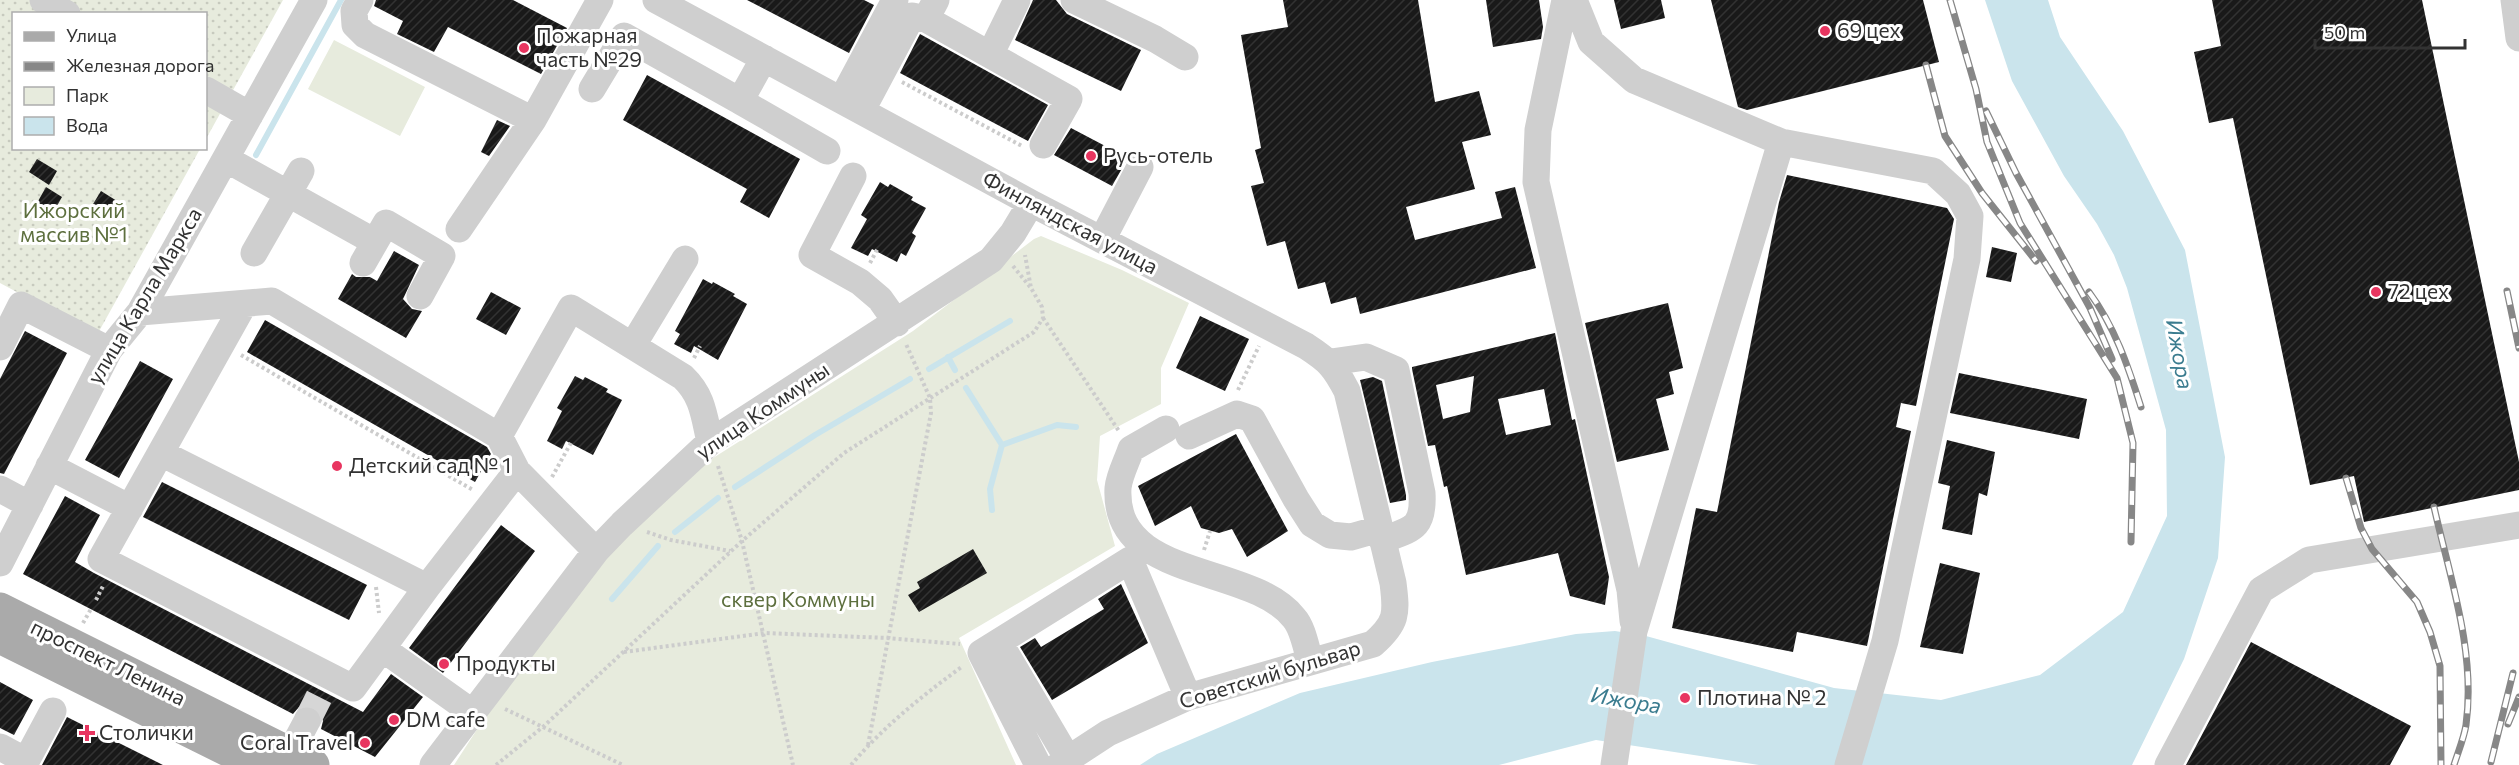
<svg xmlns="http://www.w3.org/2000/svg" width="2519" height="765" font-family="Commissioner,sans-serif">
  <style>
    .grass { fill: url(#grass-dots) }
    .park { fill: #e7ebdd }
    .water { fill: #cae4ec }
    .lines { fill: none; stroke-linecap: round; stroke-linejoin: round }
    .stream { stroke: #cae4ec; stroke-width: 6 }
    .building { fill: url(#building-hatch); fill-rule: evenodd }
    .minor-tunnel { stroke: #d6d6d6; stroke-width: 27; stroke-dasharray: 27 14; stroke-linecap: butt }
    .path { stroke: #ccc; stroke-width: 4; stroke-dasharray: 3 3; stroke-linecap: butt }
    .minor { stroke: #cfcfcf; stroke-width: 27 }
    .major { stroke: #aaa; stroke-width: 33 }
    .rail-casing { stroke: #878787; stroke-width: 7 }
    .rail { stroke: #fff; stroke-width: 4.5; stroke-dasharray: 14; stroke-linecap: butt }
    .poi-dot { fill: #e83560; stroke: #fff; stroke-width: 2 }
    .labels { text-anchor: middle; stroke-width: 6; stroke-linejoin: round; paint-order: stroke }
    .poi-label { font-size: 21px; fill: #323232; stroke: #fff; text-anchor: start }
    .park-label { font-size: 21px; fill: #5d6f3e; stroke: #fff }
    .street-label { font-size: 21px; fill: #323232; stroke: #fff }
    .water-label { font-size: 22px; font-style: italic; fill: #3b7c8f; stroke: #fff }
  </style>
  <defs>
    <pattern id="grass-dots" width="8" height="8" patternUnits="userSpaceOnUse" patternTransform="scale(1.5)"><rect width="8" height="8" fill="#e7ebdd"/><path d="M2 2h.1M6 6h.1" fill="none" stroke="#c7cabe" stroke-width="1.8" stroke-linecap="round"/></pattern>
    <pattern id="building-hatch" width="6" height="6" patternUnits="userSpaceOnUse" patternTransform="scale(1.5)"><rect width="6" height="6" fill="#191919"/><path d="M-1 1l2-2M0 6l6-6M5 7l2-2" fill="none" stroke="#323232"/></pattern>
  </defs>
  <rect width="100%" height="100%" fill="#fff"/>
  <path class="grass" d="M0,0h283l-77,139v-125h-192v134l186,1 -103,186 -97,-52z"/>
  <path class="park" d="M334,40l91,47 -25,49 -92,-47z
    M1041,236l81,34 67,33 -28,65v36l-61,32 -3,44 18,66 -156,92 57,127h-562l33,-51 114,-152 101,-97 211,-134 121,-92z"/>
  <path class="water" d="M1985,0h63l12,37 63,94 62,119 40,207 -7,101 -34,101 -52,106h-373l-163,-25 -97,25h-359l17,-11 143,-61 132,-31 144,-28 39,-3 31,5 188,52 107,12 99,-25 83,-63 44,-96 -1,-86 -39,-142 -13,-33 -17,-31 -33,-48 -52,-95z"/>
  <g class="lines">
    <path class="stream" d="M256,155l85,-155
      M948,357l7,13
      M929,369l81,-48
      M966,388l36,57 -12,44 2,21
      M1002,445l55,-20 19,2
      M735,487l80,-52 95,-56
      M675,532l43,-34
      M612,599l46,-53"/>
  </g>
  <path class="building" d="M376,0h137l54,28 -26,46 -93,-47 -14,25 -37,-18 6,-13 -29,-15z
    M747,0h117l10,5 -25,48z
    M1033,0h23l11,14 74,36 -20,41 -106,-51z
    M1283,0h135l17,102 44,-11 12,44 -29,7 13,47 -69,18 9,33 87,-22 -7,-26 20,-5 21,81 -176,46 -4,-17 -25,7 -6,-22 -27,7 -13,-48 -18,5 -16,-60 13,-3 -9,-33 6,-2 -20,-113 47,-8z
    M1486,0h53l4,27 -2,12 -48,8z
    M1614,0h47l4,18 -44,11z
    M1711,0h212l16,62 -192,48 -9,-3z
    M2212,0h210l97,462v28l-155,32 -10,-46 -44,9 -77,-367 -24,5 -15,-71 27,-6z
    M920,34l128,71 -20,36 -128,-68z
    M647,75l153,84 -31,59 -29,-16 7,-13 -124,-69z
    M497,120l13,6 -21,30 -8,-4z
    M1071,128l57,30 -16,28 -58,-31z
    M37,159l20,12 -8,14 -20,-13z
    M1787,175l160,33 7,11 -38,187 -15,-3 -5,24 15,4 -44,215 -70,-14 -4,20 -121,-24 24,-120 21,4 62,-310z
    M880,182l8,5 2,-3 23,13 -2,3 15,8 -14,25 4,3 -10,20 -5,-3 -4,9 -25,-13 -4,7 -17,-8 16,-29 -6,-4z
    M46,187l16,10 -9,16 -16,-10z
    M101,191l16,10 -11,17 -16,-9z
    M1992,247l25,6 -6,29 -25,-5z
    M394,251l25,14 -16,34 9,10 10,2 -16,27 -68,-39 14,-25 4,3h14l7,4z
    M703,279l9,5 1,-2 22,12 -2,2 14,8 -29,56 -24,-14 -3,7 -17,-9 6,-10 -5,-3z
    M491,292l30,16 -15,27 -30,-16z
    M1668,303l15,65 -14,4 5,22 -18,5 13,51 -52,12 -32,-139z
    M1200,316l49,23 -24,52 -49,-23z
    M265,320l222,127 4,7 -16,28 -228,-130z
    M25,331l42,22 -63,121 -4,-1v-94z
    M1555,333l17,87 3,-1 34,158 -4,28 -35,-9 -12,-43 -92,22 -19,-89 -3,1 -9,-42 -7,1 -16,-77v-2zM1474,376l-4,36 -27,7 -7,-34zM1544,389l7,36 -45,10 -8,-36z
    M140,361l33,18 -54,99 -34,-18z
    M1959,373l128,26 -8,40 -129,-26z
    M575,376l8,4 2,-3 23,12 -2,3 16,8 -29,55 -27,-14 -4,8 -15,-8 15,-30 -5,-3z
    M1373,377l9,4 24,114v5l-16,3 -30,-123z
    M1236,434l52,97 -41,26 -15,-28 -13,4 -18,-5 -10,-22 -36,20 -17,-40z
    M1947,440l48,12 -8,44 -8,-3 -7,42 -30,-6 8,-43 -12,-3z
    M162,482l205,103 -18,35 -206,-103z
    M65,496l35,19 -25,47 19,11 269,139 28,-38 32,23 -48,60 -54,-28 2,-8 -2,-8 -7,-6 -7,-2 -8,2 -6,7 -270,-140z
    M501,525l34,26 -92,122 -34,-25z
    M973,549l14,24 -68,39 -11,-17 12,-7 -3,-6z
    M1940,563l40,10 -17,81 -43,-7z
    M1121,584l27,59 -96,57 -32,-53 15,-9 6,9 63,-38 -6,-10z
    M2251,642l160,84 -21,39h-204z
    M0,682l33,18 -19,35 -14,-7z
    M67,717l96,48h-121z"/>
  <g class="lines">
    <path class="minor-tunnel" d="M307,721l15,-30"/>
    <path class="path" d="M902,82l120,64
      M870,263l8,-15
      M1013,266l18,22
      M1043,318l76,113
      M241,355l232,135
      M694,358l6,-12
      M1238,390l21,-44
      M718,466l24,75 51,224
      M552,477l20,-36
      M647,532l24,8 59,11
      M1204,550l6,-19
      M376,587l3,26
      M96,600l8,-16
      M83,623l8,-14
      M624,652l141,-19 122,5 73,6
      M505,709l118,56
      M868,745l63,-332 -1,-15 -24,-54
      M496,765l48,-39 198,-185 102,-88 190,-121 9,-14 -1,-11 -11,-19 -6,-33
      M851,765c32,-38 72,-70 112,-99"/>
    <path class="minor" d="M43,0l24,14
      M360,0l-6,11 1,14 10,10 168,85
      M656,0l375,203 275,143c23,15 28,20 41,45l46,192c4,31 4,40 -20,61l-185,53 -80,36 -49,32
      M936,0l-10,19 143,80 -26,46
      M1074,0l81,39 30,18
      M1565,0l-27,130 -2,52 94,408 3,31
      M1574,0l17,42 43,38 147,62
      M2514,0l5,38
      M990,55l27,-55
      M592,89l32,-53 116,65 24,-43
      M206,90l44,25
      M842,99l53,-99
      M740,101l87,50
      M862,110l50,-94 14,3
      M226,159l149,83
      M853,176l-41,79 48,27 20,17 17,24
      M459,229l74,-109 67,-120
      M1102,240l38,-73
      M254,253l47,-82
      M363,263l23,-40 56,33 -22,40
      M244,304l-143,255 252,129 74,-101 90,-116
      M140,312l132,-11 227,135 18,35 79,80
      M633,345l52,-86
      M0,347l21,-42 88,45
      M1331,362l35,-5 30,13 26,123c2,36 -10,36 -40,47
      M1166,429l-35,20c-4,12 -12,27 -13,39 -5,94 133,75 176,130 9,10 12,30 16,42
      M499,436l72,-128 112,69c20,19 21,39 27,65
      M1189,436l48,-22 15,5 44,80 16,25 18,11 21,2 28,-8
      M161,453l266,134
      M49,466l81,42
      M0,489l30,16
      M0,563l109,-213 31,-38 174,-312
      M999,642l69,117
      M383,649l90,64
      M0,747l26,14
      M290,753l17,-32
      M24,765l29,-54
      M433,765l163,-214 26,-27 88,-82 281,-182 22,-27 18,-30
      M1038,765l-57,-112 149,-93 58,137
      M1614,765l20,-134 147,-489 152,29 25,23 12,22 -3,43 -82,382 -37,124
      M2168,765l93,-175 48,-30 210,-35"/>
    <path class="major" d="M0,609l313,156
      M0,637l258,128"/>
    <g class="rail-casing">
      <path id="rail" d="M1950,0l26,89 11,53 33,81 97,155 16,65 -2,99
        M1926,65l19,71 37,57 54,68
        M1986,111l30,62 74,135 22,51
        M2507,291l12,57
        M2089,292c26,35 39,74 52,115
        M2346,478l15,50 11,21 45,53 13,30 10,34 1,99
        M2434,507c16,71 42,145 32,218 -2,13 -8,27 -12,40
        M2508,724l11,-27
        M2491,762l22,-89"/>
    </g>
    <use href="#rail" class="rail"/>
  </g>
  <g class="poi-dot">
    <circle cx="1825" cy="31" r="6"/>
    <circle cx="524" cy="48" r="6"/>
    <circle cx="1091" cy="156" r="6"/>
    <circle cx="2376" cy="292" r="6"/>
    <circle cx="337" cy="466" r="6"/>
    <circle cx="444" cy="664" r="6"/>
    <circle cx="1685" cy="698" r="6"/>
    <circle cx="394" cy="720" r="6"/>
    <path d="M84 724h6v6h6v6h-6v6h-6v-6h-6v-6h6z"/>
    <circle cx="365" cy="743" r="6"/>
  </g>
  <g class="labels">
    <g class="poi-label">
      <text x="1837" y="38">69 цех</text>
      <text x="536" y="43">Пожарная<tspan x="536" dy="24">часть №29</tspan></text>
      <text x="1103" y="163">Русь-отель</text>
      <text x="2388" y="299">72 цех</text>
      <text x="349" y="473">Детский сад № 1</text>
      <text x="456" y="671">Продукты</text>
      <text x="1697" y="705">Плотина № 2</text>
      <text x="406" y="727">DM cafe</text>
      <text x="99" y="740">Столички</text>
      <text x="353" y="750" text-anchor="end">Coral Travel</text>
    </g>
    <g class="park-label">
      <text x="74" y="218">Ижорский<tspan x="74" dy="24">массив №1</tspan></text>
      <text x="798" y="607">сквер Коммуны</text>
    </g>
    <g class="street-label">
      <text transform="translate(1070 223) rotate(28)" y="7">Финляндская улица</text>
      <text transform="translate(145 296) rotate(-59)" y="7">улица Карла Маркса</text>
      <text transform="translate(763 411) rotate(-34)" y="7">улица Коммуны</text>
      <text transform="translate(108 663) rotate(26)" y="7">проспект Ленина</text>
      <text transform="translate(1270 675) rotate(-17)" y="7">Советский бульвар</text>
    </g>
    <g class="water-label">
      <text transform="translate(2180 354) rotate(80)" y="8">Ижора</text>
      <text transform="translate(1626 700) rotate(10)" y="8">Ижора</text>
    </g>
  </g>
  <rect x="12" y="12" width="195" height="138" fill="#ffffff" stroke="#adadad" stroke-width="1.5"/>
  <rect x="24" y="32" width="30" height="9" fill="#aaaaaa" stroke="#adadad" stroke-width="1.5"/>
  <text x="66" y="42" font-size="18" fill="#323232">Улица</text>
  <rect x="24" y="62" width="30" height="9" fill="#878787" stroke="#adadad" stroke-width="1.5"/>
  <text x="66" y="72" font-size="18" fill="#323232">Железная дорога</text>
  <rect x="24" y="87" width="30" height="18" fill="#e7ebdd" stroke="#adadad" stroke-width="1.5"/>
  <text x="66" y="102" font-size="18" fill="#323232">Парк</text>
  <rect x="24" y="117" width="30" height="18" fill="#cae4ec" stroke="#adadad" stroke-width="1.5"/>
  <text x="66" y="132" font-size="18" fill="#323232">Вода</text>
  <path d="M2315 39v9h150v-9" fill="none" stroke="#323232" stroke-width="3"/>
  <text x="2324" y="39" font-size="18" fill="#323232" stroke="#ffffff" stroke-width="4.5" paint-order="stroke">50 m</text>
</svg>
